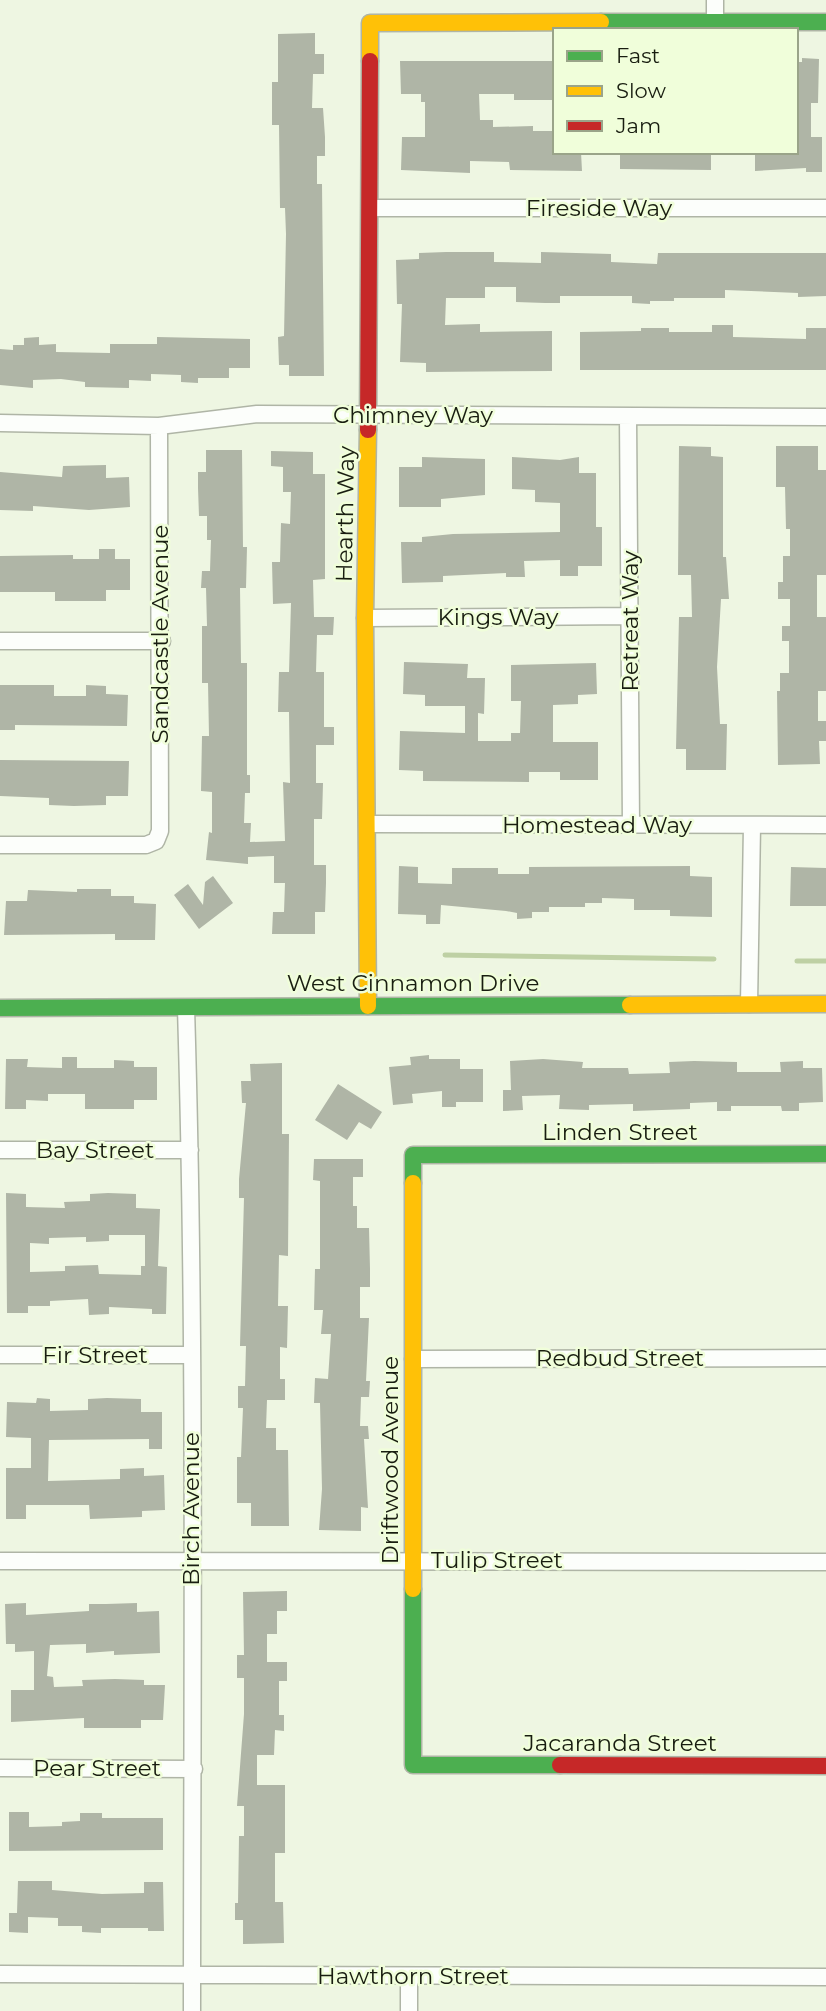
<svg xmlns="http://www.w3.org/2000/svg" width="826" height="2011" font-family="Montserrat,sans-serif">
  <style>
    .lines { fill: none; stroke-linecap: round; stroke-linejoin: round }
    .stream { stroke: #bed0a4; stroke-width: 5 }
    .building { fill: #afb5a6; fill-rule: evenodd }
    .street-casing { stroke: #afb5a6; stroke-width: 19 }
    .fast-casing { stroke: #afb5a6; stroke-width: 19 }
    .slow-casing { stroke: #afb5a6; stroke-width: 19 }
    .jam-casing { stroke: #afb5a6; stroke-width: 19 }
    .street { stroke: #fcfefb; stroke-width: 16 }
    .fast { stroke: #4caf50; stroke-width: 16 }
    .slow { stroke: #ffc107; stroke-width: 16 }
    .jam { stroke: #c62828; stroke-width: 16 }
    .labels { text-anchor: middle; stroke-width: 5; stroke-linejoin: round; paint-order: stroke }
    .street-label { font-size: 23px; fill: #181d10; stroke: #f0feda }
  </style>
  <rect width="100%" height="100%" fill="#eef6e2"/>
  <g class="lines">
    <path class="stream" d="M445,955l269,4
      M797,961h29"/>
  </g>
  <path class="building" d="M315,33v21h9v20h-11l-1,34h11l2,29v19h-8v28h5l2,192h-35v-11h-10l-1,-28 6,-1 2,-102 -1,-26h-5l-1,-83h-7v-43h6v-48z
    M802,58l17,1 -1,44h-7v34h11v35h-16v-4l-51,3v-19h41v-90h6z
    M400,61h152l1,39h-39v-6h-35l1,26h13v7l40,-1v5h19l1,21h28l1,19 -72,-1 -1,-8 -39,-1v12l-69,-3 1,-33h23v-35h-4v-8h-20z
    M620,152h91v18l-91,-1z
    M446,252h48v10l47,1v-11l70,2v8l46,2 1,-11h168v43l-28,1v-4l-73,-3v8h-51v3h-24v3l-18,-1v-7h-72v7h-15l-29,-1v-15h-31v11h-39l-1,27 35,-1v8l72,-1v40l-126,1v-9l-26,-1 2,-58h-5l-1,-44 23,-1v-6z
    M712,325h21v12l73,2v-11h20v42h-246v-38l61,-1v-3h28v4h43z
    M39,337v8l17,-1v8l54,1v-9h47v-7l93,2v29h-21v10h-31v5l-17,-1v-7l-30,-1v7l-22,-1v8l-44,-1v-5l-24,-3 -28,1v8l-33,-3v-36l13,1v-5h11v-7z
    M679,446l32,1v9l12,1v100h3l3,42h-8l-4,68 3,57h7l-1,46h-40v-21h-10l3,-132h13l-1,-42h-13z
    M776,446h42v24h8v105h-9v42h9v74h-8v30h8v20h-7l1,23 -42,1 -1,-74h3v-18h9v-32h-7v-15h8v-27h-12v-17h5v-26h7v-27h-4l-1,-42h-9z
    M206,450h36l1,97h4l-1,41h-6l1,75h6v112h3v18h-5l-1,30h7l-1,19 35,-1 -2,-59 7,1 -1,-71h-11l1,-40h10l2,-69 -18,1 -1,-42h8l1,-39 9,1 1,-32h-8v-25l-12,-1v-15l42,1v22h12v105l-12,1 1,37h20l-1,18h-16l-1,37h8v55h10v18h-18v38h7l-1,36h-8v46h12v18l-1,29h-10v22h-43l1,-22h11l1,-29h-11v-27l-26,1v7l-42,-4 3,-28 3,1v-41l-11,-1 1,-55h7l-1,-53h-6v-57h5l-1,-38h-5l1,-17h8l1,-31h-4v-24h-8l-1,-28v-16h8z
    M422,457l63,2v36l-44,4v8h-42v-40h23z
    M512,457l48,3 19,-3v16h17v54h6v39h-24v10h-18v-16l-36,1 1,16h-19v-4l-63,3v6l-41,1 -1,-41h21v-5l31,-3 107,-2v-29l-25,-1v-12l-23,-1z
    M106,465v13l23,-1 1,30 -41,3 -56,-4v5l-33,-1v-38l62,5 1,-11z
    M99,549h16v10h15v31h-24v11h-51v-9h-55v-36l73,-1v4h26z
    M404,662l64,2 -1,14h18l-1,36 -6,-1v28h33v-8h9l1,-32h-10v-36l85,-2 1,31 -19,1v9l-25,1v37h45v38h-38v-8h-31v10l-106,-1v-10l-24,-1 1,-39 65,2v-27h-40v-11l-22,-1z
    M0,685h54v11h32v-11l20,1v8l22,1 -1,31 -112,-1v5h-15z
    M0,760l129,1 -1,35h-22v9l-32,1 -25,-1v-7l-49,-2z
    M399,866l19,1v16l34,1v-16h46v6h31v-7l161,-1v10l22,1v40l-42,-1v-6h-36v-11l-32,-1v5h-17v4h-36v5h-17v6l-15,1v-6l-11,-2 -65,-6 -1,19h-14v-9l-28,-1z
    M791,867l35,1v38h-36z
    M213,876l20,27 -34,26 -25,-34 14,-11 15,21 2,-23z
    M77,889h34v7h23v7l22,1 -1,36h-40v-6l-111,1 2,-34h21l1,-11 49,2z
    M429,1055v4h31v10h23v33h-27v5h-14v-16l-30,3 1,9 -20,2 -4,-38 22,-2 -1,-8z
    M62,1057h15v11h37v-8l20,1v6h23v33h-23v9h-49v-15h-37v7l-22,-1v9h-21l1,-50h22l-1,8 35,1z
    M543,1059l40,3 -1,6h46l1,6 41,-1 -1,-11 25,-1 43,1v10h44l-1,-10 23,-1v7h19l1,34 -24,1v8h-17l-1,-5h-50v5h-14v-9l-27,1v6l-57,2v-7l-44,1v5l-30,-1 1,-14 -38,1 1,14 -20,1v-21h8l-1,-29z
    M282,1063v71h7l-1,122 -9,-1 -1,51h10l-1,42 -7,-1v32h5v21h-18l-1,28h10v22h12l1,76h-38v-23h-14v-46h4l2,-49h-5v-22h7l1,-40h-6l4,-148h-5v-19l7,-76h-4l-1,-22h10l-1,-17z
    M338,1084l44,28 -11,17 -12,-7 -12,18 -32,-20z
    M314,1159h49v18h-10v29h4v22h12l1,41v18h-10v31h9l-3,63h4l-1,16h-8l-1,29h8l1,13h-5l4,69 -7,-1v24l-42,-1 3,-41 -2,-86h-6l1,-25 13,1 3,-45h-10l2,-24h-9l1,-41h5v-88l-7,-1z
    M6,1193l20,1v13l39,1 -1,-6 26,-1v-7l18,-1 28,1v14l24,1 -2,57 9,1 -1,47h-14v-5l-43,-2v7l-20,1 -1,-16 -38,2v5h-22v7h-21zM109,1235h36v31h-4v9l-42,-1 -1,-9 -33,1v5l-35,1v-29l19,1v-6l37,-1v5l23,-1z
    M37,1398l13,1v12l38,-1v-11l19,-1 34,1v13h21v37h-13v-10l-100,1 -1,41 72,-2v-10l24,-1v8l20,-1 1,35 -23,1v6l-52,2 -1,-14h-63v14h-20v-51h25v-30l-25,-1 1,-35 29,1z
    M287,1591v20h-10v23h-10v28h20v19h-8v34h5v16l-9,-1 -1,25h-17v30h28v68h-10v49h8l1,41 -41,1v-24h-8v-17h3l1,-67h5v-30h-7l7,-92v-36h-7v-23h7l-1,-63z
    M26,1603v12l63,-4v-7h17l31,-1v9l22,-1 1,42 -46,2v-4l-28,2v-9l-36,1 -3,31 6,1 1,10 29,-1 -1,-6 33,-1 29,1v5h21l-2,35h-22v8h-57v-10l-73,4v-32h23v-39l-19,1v-8h-9l-1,-40z
    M9,1812h20v15l33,-1v-4l18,-1v-8h22v5h61v32l-154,1z
    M18,1881h34v9l50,4 42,-1v-11h19l1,49h-16v-3h-47v5l-19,-1v-6h-24v-8l-30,-1v16l-19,-1v-19h8z"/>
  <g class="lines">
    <g class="street-casing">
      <path id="street" d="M715,0v23
        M371,208h455
        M628,417l3,408
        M0,423l159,3 98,-12 569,3
        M365,618l265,-2
        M0,641h162
        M368,824l458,1
        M0,845h146l10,-4 4,-10 -1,-405
        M749,1004l3,-178
        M186,1008c10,334 6,669 6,1003
        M0,1150h190
        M0,1355h190
        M413,1359l413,-1
        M0,1561l826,1
        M0,1768l194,1
        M0,1974l826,3
        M409,1977v34"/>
    </g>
    <g class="fast-casing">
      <path id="fast" d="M601,22h225
        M0,1008l630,-3
        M413,1183v-28l413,-1
        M413,1589v176h147"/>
    </g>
    <g class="slow-casing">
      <path id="slow" d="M370,61v-38l231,-1
        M368,430l-3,188 3,388
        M630,1005l196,-1
        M413,1183v406"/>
    </g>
    <g class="jam-casing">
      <path id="jam" d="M368,430l2,-369
        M560,1765l266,1"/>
    </g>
    <use href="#street" class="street"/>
    <use href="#fast" class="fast"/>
    <use href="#slow" class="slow"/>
    <use href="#jam" class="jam"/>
  </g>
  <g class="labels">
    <g class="street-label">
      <text x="599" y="216">Fireside Way</text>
      <text x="413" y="423">Chimney Way</text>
      <text transform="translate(345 514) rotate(-89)" y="8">Hearth Way</text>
      <text x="498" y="625">Kings Way</text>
      <text transform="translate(630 621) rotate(-90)" y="8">Retreat Way</text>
      <text transform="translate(160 634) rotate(-90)" y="8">Sandcastle Avenue</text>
      <text x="597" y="833">Homestead Way</text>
      <text x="413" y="991">West Cinnamon Drive</text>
      <text x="620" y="1140">Linden Street</text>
      <text x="95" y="1158">Bay Street</text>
      <text x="95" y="1363">Fir Street</text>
      <text x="620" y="1366">Redbud Street</text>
      <text transform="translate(390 1460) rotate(-90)" y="8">Driftwood Avenue</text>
      <text transform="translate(191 1509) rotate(-90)" y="8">Birch Avenue</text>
      <text x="497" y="1568">Tulip Street</text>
      <text x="620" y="1751">Jacaranda Street</text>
      <text x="97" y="1776">Pear Street</text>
      <text x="413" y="1984">Hawthorn Street</text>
    </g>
  </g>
  <rect x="553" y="28" width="245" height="126" fill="#f0feda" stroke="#9aa489" stroke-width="2"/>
  <rect x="567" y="51" width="35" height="10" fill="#4caf50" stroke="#9aa489" stroke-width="2"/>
  <text x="616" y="63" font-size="21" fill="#181d10">Fast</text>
  <rect x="567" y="86" width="35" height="10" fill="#ffc107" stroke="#9aa489" stroke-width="2"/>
  <text x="616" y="98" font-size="21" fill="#181d10">Slow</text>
  <rect x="567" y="121" width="35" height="10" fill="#c62828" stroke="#9aa489" stroke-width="2"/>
  <text x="616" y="133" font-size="21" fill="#181d10">Jam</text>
</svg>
